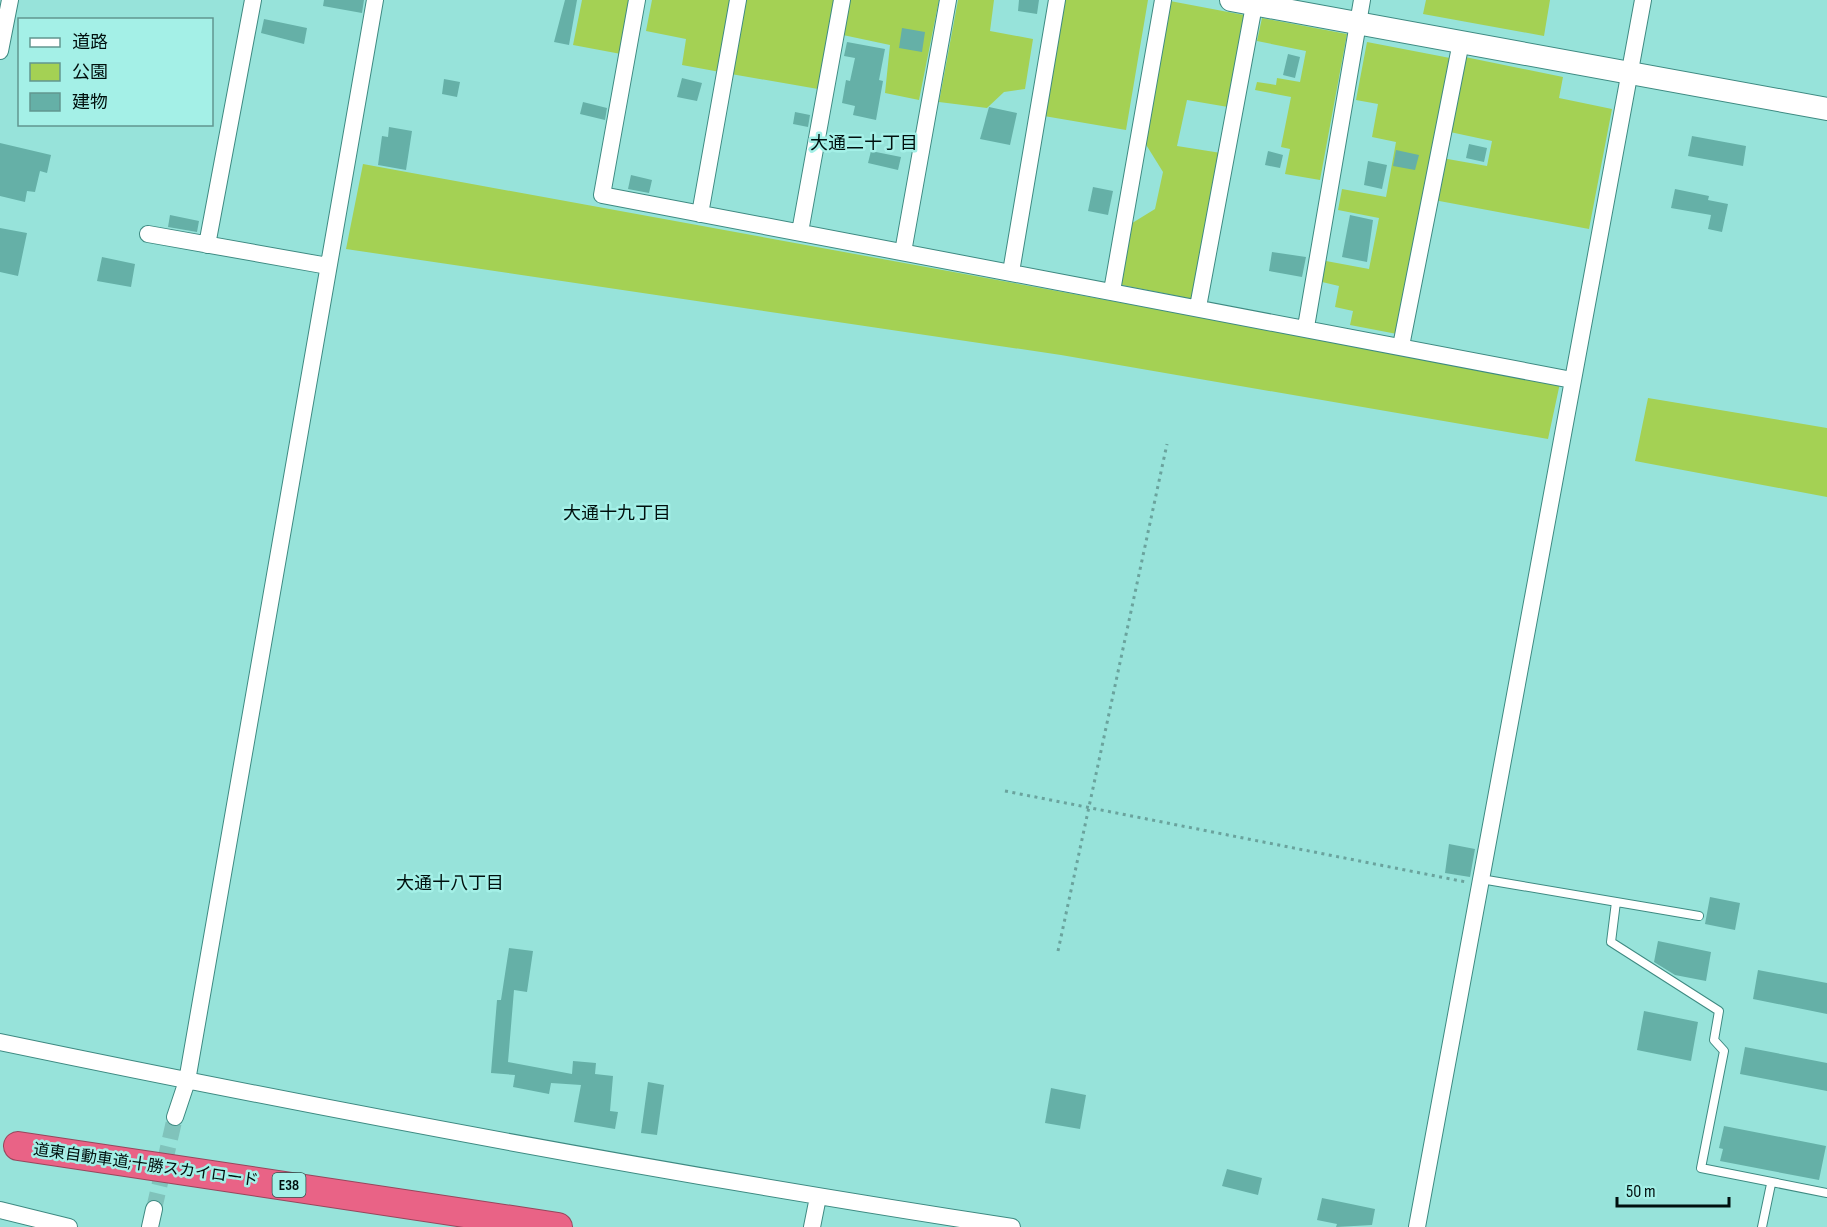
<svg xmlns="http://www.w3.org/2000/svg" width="1827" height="1227" font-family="'Sofia Sans Condensed','Noto Sans JP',sans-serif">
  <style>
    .green { fill: #a4d154 }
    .building { fill: #65b0a7 }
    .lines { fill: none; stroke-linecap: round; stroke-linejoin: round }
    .street-tunnel { stroke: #80c3bb; stroke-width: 16; stroke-dasharray: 16 8; stroke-linecap: butt }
    .lane-casing { stroke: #3e8a82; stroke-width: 10 }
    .street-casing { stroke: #3e8a82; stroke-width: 18 }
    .secondary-casing { stroke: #3e8a82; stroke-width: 24 }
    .highway-casing { stroke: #97465c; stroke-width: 30 }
    .path { stroke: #6aa39d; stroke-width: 3; stroke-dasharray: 3 4.5; stroke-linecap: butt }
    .lane { stroke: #fff; stroke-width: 8 }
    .street { stroke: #fff; stroke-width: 16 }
    .secondary { stroke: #fff; stroke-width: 22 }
    .highway { stroke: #e96386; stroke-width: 28 }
    .labels { text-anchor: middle; stroke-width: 5; stroke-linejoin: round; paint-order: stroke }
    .shield { fill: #a4f0e7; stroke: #31534f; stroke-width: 1.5 }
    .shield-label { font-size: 15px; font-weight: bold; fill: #00100e }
    .street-label { font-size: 16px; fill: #00100e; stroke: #a4f0e7 }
    .neighbourhood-label { font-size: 18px; fill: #00100e; stroke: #a4f0e7 }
  </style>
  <rect width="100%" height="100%" fill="#97e3da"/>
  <path class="green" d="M582,0h49l-10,54 -48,-9z
    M652,0h79l-11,72 -38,-7 4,-26 -40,-8z
    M744,0h90l-16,89 -87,-15z
    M849,0h90l-20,100 -34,-7 5,-48 -47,-10z
    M958,0h36l-4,31 43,8 -8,50 -21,3 -17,16 -48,-6z
    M1064,0h84l-22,130 -82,-14z
    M1426,0h124l-6,36 -121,-22z
    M1170,1l74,14 -16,92 -41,-7 -10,46 44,7 -28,146 -76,-15 12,-59 26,-16 8,-37 -18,-29z
    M1262,18l85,16 -27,146 -35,-6 5,-25 -9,-2 10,-50 -36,-7 2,-8 19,3 1,-7 23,4 6,-31 -49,-10z
    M1367,42l83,16 -53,276 -47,-9 3,-14 -18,-4 4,-21 -17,-4 4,-21 43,8 10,-51 -41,-8 4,-21 44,8 10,-55 -24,-5 6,-33 -22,-4z
    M1465,57l98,20 -4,21 53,11 -23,120 -155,-29 8,-42 45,8 5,-25 -42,-9z
    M363,164l1197,219 -12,56 -487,-84 -715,-106z
    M1648,398l179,30v69l-192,-36z"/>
  <path class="building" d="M324,0h40l-2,13 -39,-7z
    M565,0h12l-8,45 -15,-3z
    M1019,0h20l-2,14 -19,-3z
    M264,19l43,9 -3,16 -43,-11z
    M902,28l23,4 -3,20 -23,-4z
    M847,42l38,7 -6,31 4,1 -7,39 -23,-5 2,-9 -13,-3 4,-23 4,1 5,-23 -11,-2z
    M1288,54l12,3 -5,21 -12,-3z
    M682,78l20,5 -5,18 -20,-4z
    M444,79l16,3 -3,15 -15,-3z
    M583,102l24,6 -2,12 -25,-6z
    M989,107l28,6 -7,32 -30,-6z
    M795,112l15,3 -2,12 -15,-3z
    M389,127l23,4 -6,39 -28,-5 4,-29 6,1z
    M1692,136l54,10 -3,20 -55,-10z
    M0,143l51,12 -4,18 -7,-2 -5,21 -8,-1 -2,11 -25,-6z
    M1469,144l18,4 -3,14 -18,-4z
    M1396,150l23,5 -4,15 -22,-4z
    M871,151l30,6 -3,13 -30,-7z
    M1268,151l15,4 -3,13 -15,-3z
    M1368,161l19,4 -5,24 -18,-4z
    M631,175l21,5 -3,13 -21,-4z
    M1093,187l20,4 -5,24 -20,-4z
    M1675,189l34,7 -1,4 20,4 -6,28 -14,-3 3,-14 -40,-7z
    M170,215l29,6 -2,11 -29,-5z
    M1350,215l23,5 -6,42 -25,-5z
    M0,228l27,5 -9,43 -18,-4z
    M1272,252l34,5 -4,20 -33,-6z
    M102,257l33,7 -4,23 -34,-6z
    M1449,844l26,5 -5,28 -25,-4z
    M1710,897l30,6 -5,27 -30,-6z
    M1658,941l53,11 -5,29 -31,-6 -21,-13z
    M509,948l24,3 -6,41 -13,-2 -6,72 64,12 1,-13 23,2 -1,11 18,2 -3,35 8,1 -3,17 -41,-7 7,-37 -30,-2 -2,11 -36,-7 2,-12 -24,-2 6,-73h4z
    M1758,970l69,13v31l-74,-15z
    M1644,1011l54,11 -7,39 -54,-11z
    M1745,1047l82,16v28l-87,-17z
    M648,1082l16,3 -7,50 -16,-2z
    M1051,1088l35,7 -6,34 -35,-6z
    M1724,1126l102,20 -7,34 -99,-19 3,-12 -4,-1z
    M1227,1169l35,9 -4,17 -36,-9z
    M1322,1198l53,11 -3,16 -36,2 1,-3 -20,-4z"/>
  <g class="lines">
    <path class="street-tunnel" d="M154,1209l21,-92"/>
    <g class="lane-casing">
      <path id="lane" d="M1481,879l218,37
        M1616,902l-5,40 108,69 -5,29 10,11 -23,117 126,25
        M1762,1227l9,-43"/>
    </g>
    <g class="street-casing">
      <path id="street" d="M637,0l-35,195 970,185
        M0,51l10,-51
        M700,214l38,-214
        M800,232l42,-232
        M148,234l180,32
        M207,245l46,-245
        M903,252l45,-252
        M1011,272l46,-272
        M1112,291l51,-291
        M1198,307l57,-307
        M1306,327l56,-327
        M1401,346l60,-304
        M0,1042c336,70 673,133 1012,185
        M175,1117l12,-36 188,-1081
        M0,1210l69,17
        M150,1227l4,-18
        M812,1227l6,-30
        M1417,1227l226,-1227"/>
    </g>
    <g class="secondary-casing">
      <path id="secondary" d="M1231,0l596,109"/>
    </g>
    <g class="highway-casing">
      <path id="highway" d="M18,1146l540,81"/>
    </g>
    <path class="path" d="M1005,791l461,91
      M1058,951l109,-507"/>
    <use href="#lane" class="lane"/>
    <use href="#street" class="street"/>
    <use href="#secondary" class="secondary"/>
    <use href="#highway" class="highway"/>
  </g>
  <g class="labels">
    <rect class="shield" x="272.5" y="1173" width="33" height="24" rx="4.5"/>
    <g class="shield-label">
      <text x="289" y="1190">E38</text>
    </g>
    <g class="street-label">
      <text transform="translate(146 1164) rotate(8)" y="6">道東自動車道;十勝スカイロード</text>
    </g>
    <g class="neighbourhood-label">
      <text x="864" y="149">大通二十丁目</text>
      <text x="617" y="519">大通十九丁目</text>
      <text x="450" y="889">大通十八丁目</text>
    </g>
  </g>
  <rect x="18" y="18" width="195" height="108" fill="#a4f0e7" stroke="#629690" stroke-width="1.5"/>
  <rect x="30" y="38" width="30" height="9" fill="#ffffff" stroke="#629690" stroke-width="1.5"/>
  <text x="72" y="48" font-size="18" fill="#00100e">道路</text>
  <rect x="30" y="63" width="30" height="18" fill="#a4d154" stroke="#629690" stroke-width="1.5"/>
  <text x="72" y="78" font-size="18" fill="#00100e">公園</text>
  <rect x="30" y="93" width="30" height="18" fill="#65b0a7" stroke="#629690" stroke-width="1.5"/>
  <text x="72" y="108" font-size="18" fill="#00100e">建物</text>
  <path d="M1617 1197v9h112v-9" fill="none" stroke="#00100e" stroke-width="3"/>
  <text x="1626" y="1197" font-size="18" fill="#00100e" stroke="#a4f0e7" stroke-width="4.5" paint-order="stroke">50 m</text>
</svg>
